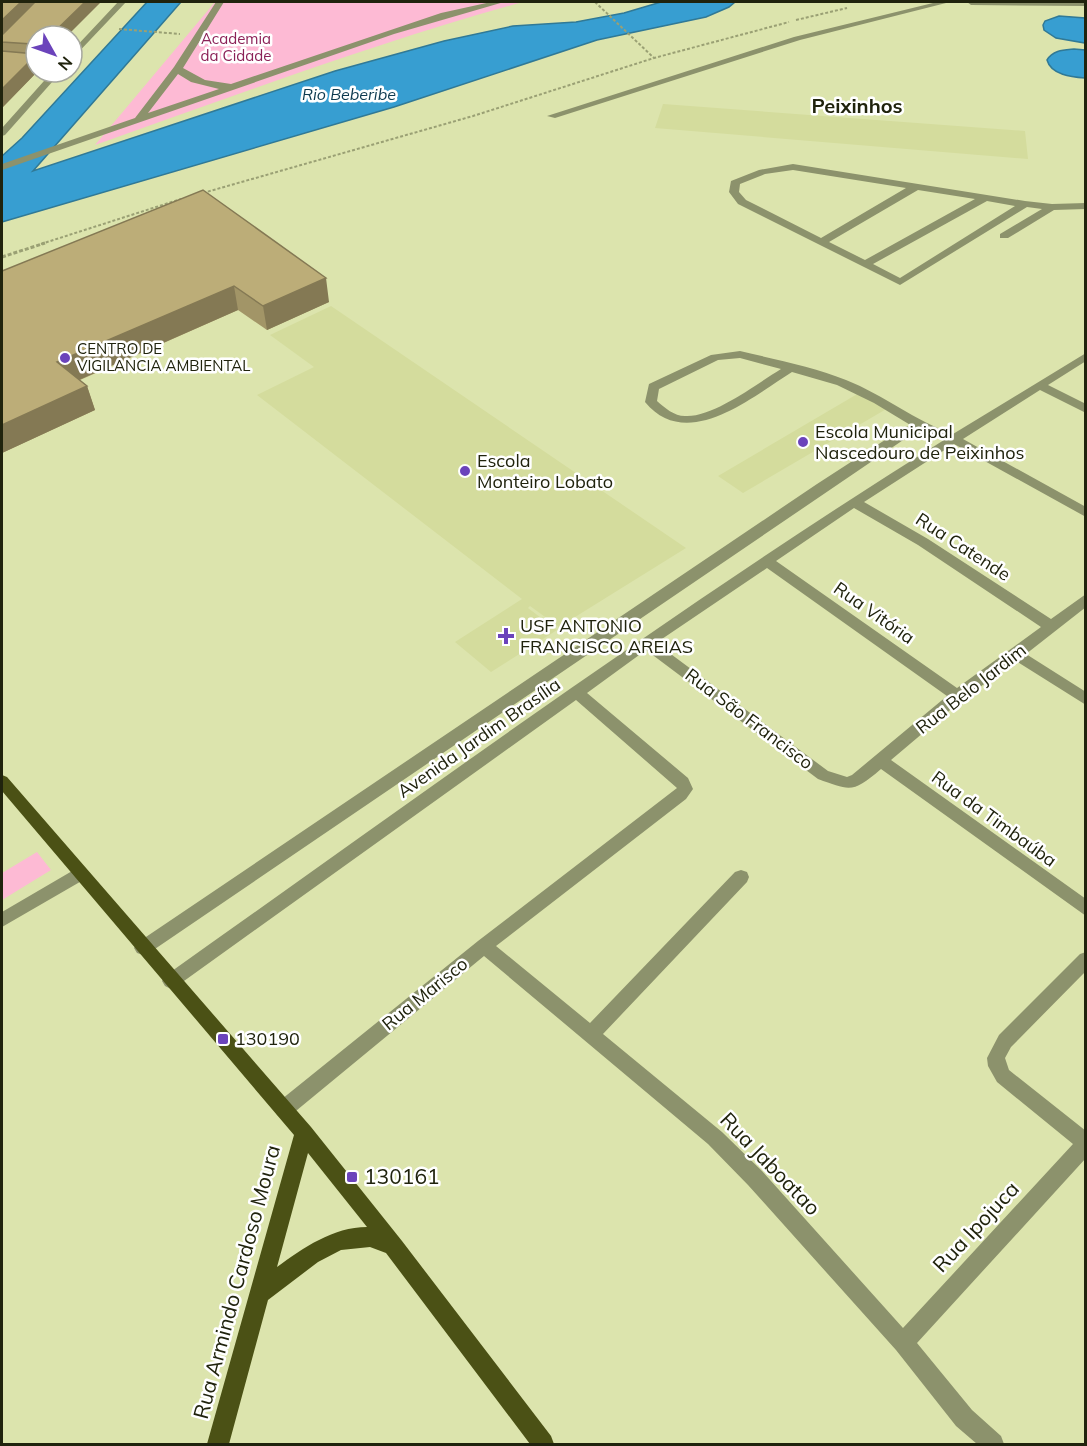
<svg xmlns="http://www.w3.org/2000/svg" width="1087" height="1446" font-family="Mulish,sans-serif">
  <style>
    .built { fill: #d4dc9d }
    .green { fill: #fdbad4 }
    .water { fill: #379ed1; stroke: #307996; stroke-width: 1.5 }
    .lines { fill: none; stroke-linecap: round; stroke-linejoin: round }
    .path-far1 { stroke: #9aa074; stroke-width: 2; stroke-dasharray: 3 2; stroke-linecap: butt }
    .path { stroke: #9aa074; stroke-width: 3; stroke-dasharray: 4 2; stroke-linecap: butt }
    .minor { fill: #8c926c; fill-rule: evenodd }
    .major { fill: #4b5115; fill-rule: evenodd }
    .wall { fill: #a29567 }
    .shaded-wall { fill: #847954 }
    .building { fill: #bcad78; stroke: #847954; stroke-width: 1.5 }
    .poi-dot { fill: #6b43bb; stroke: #fff; stroke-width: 2 }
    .labels { text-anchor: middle; stroke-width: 5; stroke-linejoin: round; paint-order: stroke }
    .far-park-label { font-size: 15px; fill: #8b2157; stroke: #fff }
    .far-poi-label { font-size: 15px; fill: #20230d; stroke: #fff; text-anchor: start }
    .far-water-label { font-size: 16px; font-style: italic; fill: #0e3a4f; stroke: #fff }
    .poi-label { font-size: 18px; fill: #20230d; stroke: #fff; text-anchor: start }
    .street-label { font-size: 18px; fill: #20230d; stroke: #fff }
    .far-district-label { font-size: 20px; font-weight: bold; fill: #20230d; stroke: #fff }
    .near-street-label { font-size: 21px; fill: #20230d; stroke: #fff }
    .near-poi-label { font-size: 21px; fill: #20230d; stroke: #fff; text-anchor: start }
  </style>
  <rect width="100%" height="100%" fill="#dce4ad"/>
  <path class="built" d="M663,104l362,27 3,28 -373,-31z
    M331,306l355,242 -127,79 -29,-21 -2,2 29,22 -66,42 -36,-30 67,-43 -265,-204 57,-28 -44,-32z
    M859,393l29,15 -145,85 -25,-17z"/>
  <path class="green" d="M215,2h308c-145,40 -286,93 -428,143z
    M37,852l14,18 -49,30v-27z"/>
  <path class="water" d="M147,2h34l-148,169 302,-100 109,-30 69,-15 63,-4 48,-9 37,-11h74l-6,5 -23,10 -109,23 -203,67 -392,115v-66l20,-18z
    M1059,16l26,2v25l-29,-5 -12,-8 -1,-5 2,-4z
    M1074,49l11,1v28c-13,-1 -34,-3 -38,-18 6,-10 17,-10 27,-11z"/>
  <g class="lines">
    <path class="path-far1" d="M595,2l59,56
      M796,20l51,-12
      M119,29l61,5
      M203,193l270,-77 181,-58 135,-36
      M41,244l140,-45"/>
    <path class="path" d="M2,257l43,-14"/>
    <path class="minor" d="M118,2h8l-54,57v-8z
      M216,2h8l-41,66 22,12 26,4 210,-71 50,-11h13l-110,32 -392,136v-6l133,-46 39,-51zM178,74l13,8 28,7 -71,24z
      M937,2h13l-150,38 -245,78 -8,-2 247,-79z
      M967,2h119v4l-115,-1z
      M52,72h9l-56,63 -3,1v-8z
      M793,164l232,37 27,3 34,-1v6l-32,1 -46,28h-8v-4l42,-25 -15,-2 -127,78 -162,-81 -9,-12 2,-11 28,-11zM793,170l113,18 -85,50 -75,-38 -7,-8 1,-8 25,-10zM918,190l57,9 -110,61 -36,-18zM987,201l28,5 -115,72 -27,-14z
      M740,351c33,8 75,16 106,29 38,15 69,41 107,54l133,-81v8l-38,24 38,19v9l-46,-23 -77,49 123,68v10l-132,-73 -90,58 64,37 123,80 35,-25v13l-60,47 60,38v13l-70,-44 -54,39 -71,60 195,139v17l-205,-147c-28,24 -30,22 -63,10l-172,-129 -59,43 101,85 5,11 -7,10 -190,147 94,77 145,-151 6,-2 6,2 2,5 -2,5 -144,152 119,98 40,39 141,157 170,-184 -76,-62 -9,-16 -1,-8 12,-23 81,-81 6,-2v19l-75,76 -6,11 4,12 77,61v27l-169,185 55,67 29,26 3,8h-27l-21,-18 -60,-76 -148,-165 -40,-41 -224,-188 -193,159 -7,3 -7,-3 -2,-6 2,-6 201,-162 199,-153 -101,-88 -399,286 -6,3 -6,-3 -3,-5 3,-5c257,-182 512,-369 779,-536l-19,-7 -13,1 -763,519 -6,2 -6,-2 -3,-5 3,-5 680,-459 88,-57 7,-1 -38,-23 -37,-18 -45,-13c-40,25 -105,81 -147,30l4,-18 62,-29zM740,358l41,11c-23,14 -68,49 -96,47 -11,0 -20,-8 -28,-15l2,-12 59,-29zM854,508l64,37 123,82 -84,61 -181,-127zM767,568l180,128 -95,79 -5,2 -19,-6 -172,-128z
      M79,867l6,2 2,5 -2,5 -83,48v-15z"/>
    <path class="major" d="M2,775l5,2 304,350 91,114 149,195 3,8h-24l-144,-191 -16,-6 -29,3 -23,12 -50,38 -39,144h-22l87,-309 -292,-344zM308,1153l59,74c-34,0 -64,21 -90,40z"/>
  </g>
  <path class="wall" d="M2,2h99l-65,34v36h1l-35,36z
    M203,190l126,112 -62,28 -29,-20 -158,70 7,6 8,24 -93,43z"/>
  <path class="shaded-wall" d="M21,2h18l-37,35v-17z
    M85,2h16l-34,34h-17z
    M36,49v23h1l-35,36v-19l34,-34 -2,-4z
    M326,278l3,24 -62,28 -4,-24z
    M234,286l4,24 -173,76 -8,-24z
    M87,386l8,24 -93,43v-28z"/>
  <path class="building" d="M2,2h19l-19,18z
    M35,2h50l-35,34h-14v13l-2,2 -2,-7 -30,-2v-8h1z
    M2,51l34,3v1l-34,34z
    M203,190l123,88 -63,28 -29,-20 -177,76 30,24 -85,39v-154z"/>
  <g class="poi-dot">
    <circle cx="65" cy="358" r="6"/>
    <circle cx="803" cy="442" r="6"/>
    <circle cx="465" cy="471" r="6"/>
    <path d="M503 627h6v6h6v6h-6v6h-6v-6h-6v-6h6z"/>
    <rect x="217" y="1033" width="12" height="12" rx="3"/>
    <rect x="346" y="1171" width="12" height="12" rx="3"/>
  </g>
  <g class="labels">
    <g class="far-park-label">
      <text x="236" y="44">Academia<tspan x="236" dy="17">da Cidade</tspan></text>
    </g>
    <g class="far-poi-label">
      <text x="77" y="354">CENTRO DE<tspan x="77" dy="17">VIGILANCIA AMBIENTAL</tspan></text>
    </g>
    <g class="far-water-label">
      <text x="349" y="100">Rio Beberibe</text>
    </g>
    <g class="poi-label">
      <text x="815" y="438">Escola Municipal<tspan x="815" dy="21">Nascedouro de Peixinhos</tspan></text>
      <text x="477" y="467">Escola<tspan x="477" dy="21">Monteiro Lobato</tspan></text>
      <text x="520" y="632">USF ANTONIO<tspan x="520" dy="21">FRANCISCO AREIAS</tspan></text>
      <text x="235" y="1045">130190</text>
    </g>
    <g class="street-label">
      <text transform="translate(963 547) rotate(33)" y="6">Rua Catende</text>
      <text transform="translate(874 613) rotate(35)" y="6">Rua Vitória</text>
      <text transform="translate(971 689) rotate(-38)" y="6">Rua Belo Jardim</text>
      <text transform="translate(749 719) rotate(37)" y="6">Rua São Francisco</text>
      <text transform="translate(479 738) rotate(-35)" y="6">Avenida Jardim Brasília</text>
      <text transform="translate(994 819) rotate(36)" y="6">Rua da Timbaúba</text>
      <text transform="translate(425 994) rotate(-39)" y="6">Rua Marisco</text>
    </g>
    <g class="far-district-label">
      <text x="857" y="113">Peixinhos</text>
    </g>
    <g class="near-street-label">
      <text transform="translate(770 1164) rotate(46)" y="7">Rua Jaboatao</text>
      <text transform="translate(976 1227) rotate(-47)" y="7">Rua Ipojuca</text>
      <text transform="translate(237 1282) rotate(-75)" y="7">Rua Armindo Cardoso Moura</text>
    </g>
    <g class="near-poi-label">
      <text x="364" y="1184">130161</text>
    </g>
  </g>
  <rect width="1087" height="1446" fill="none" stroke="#20230d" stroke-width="6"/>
  <g transform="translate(54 54) rotate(130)"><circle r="28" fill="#ffffff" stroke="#a6a79e" stroke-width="1.5"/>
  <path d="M0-4.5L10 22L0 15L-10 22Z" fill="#6b43bb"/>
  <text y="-9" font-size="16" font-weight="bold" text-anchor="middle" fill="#20230d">N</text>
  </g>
</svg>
